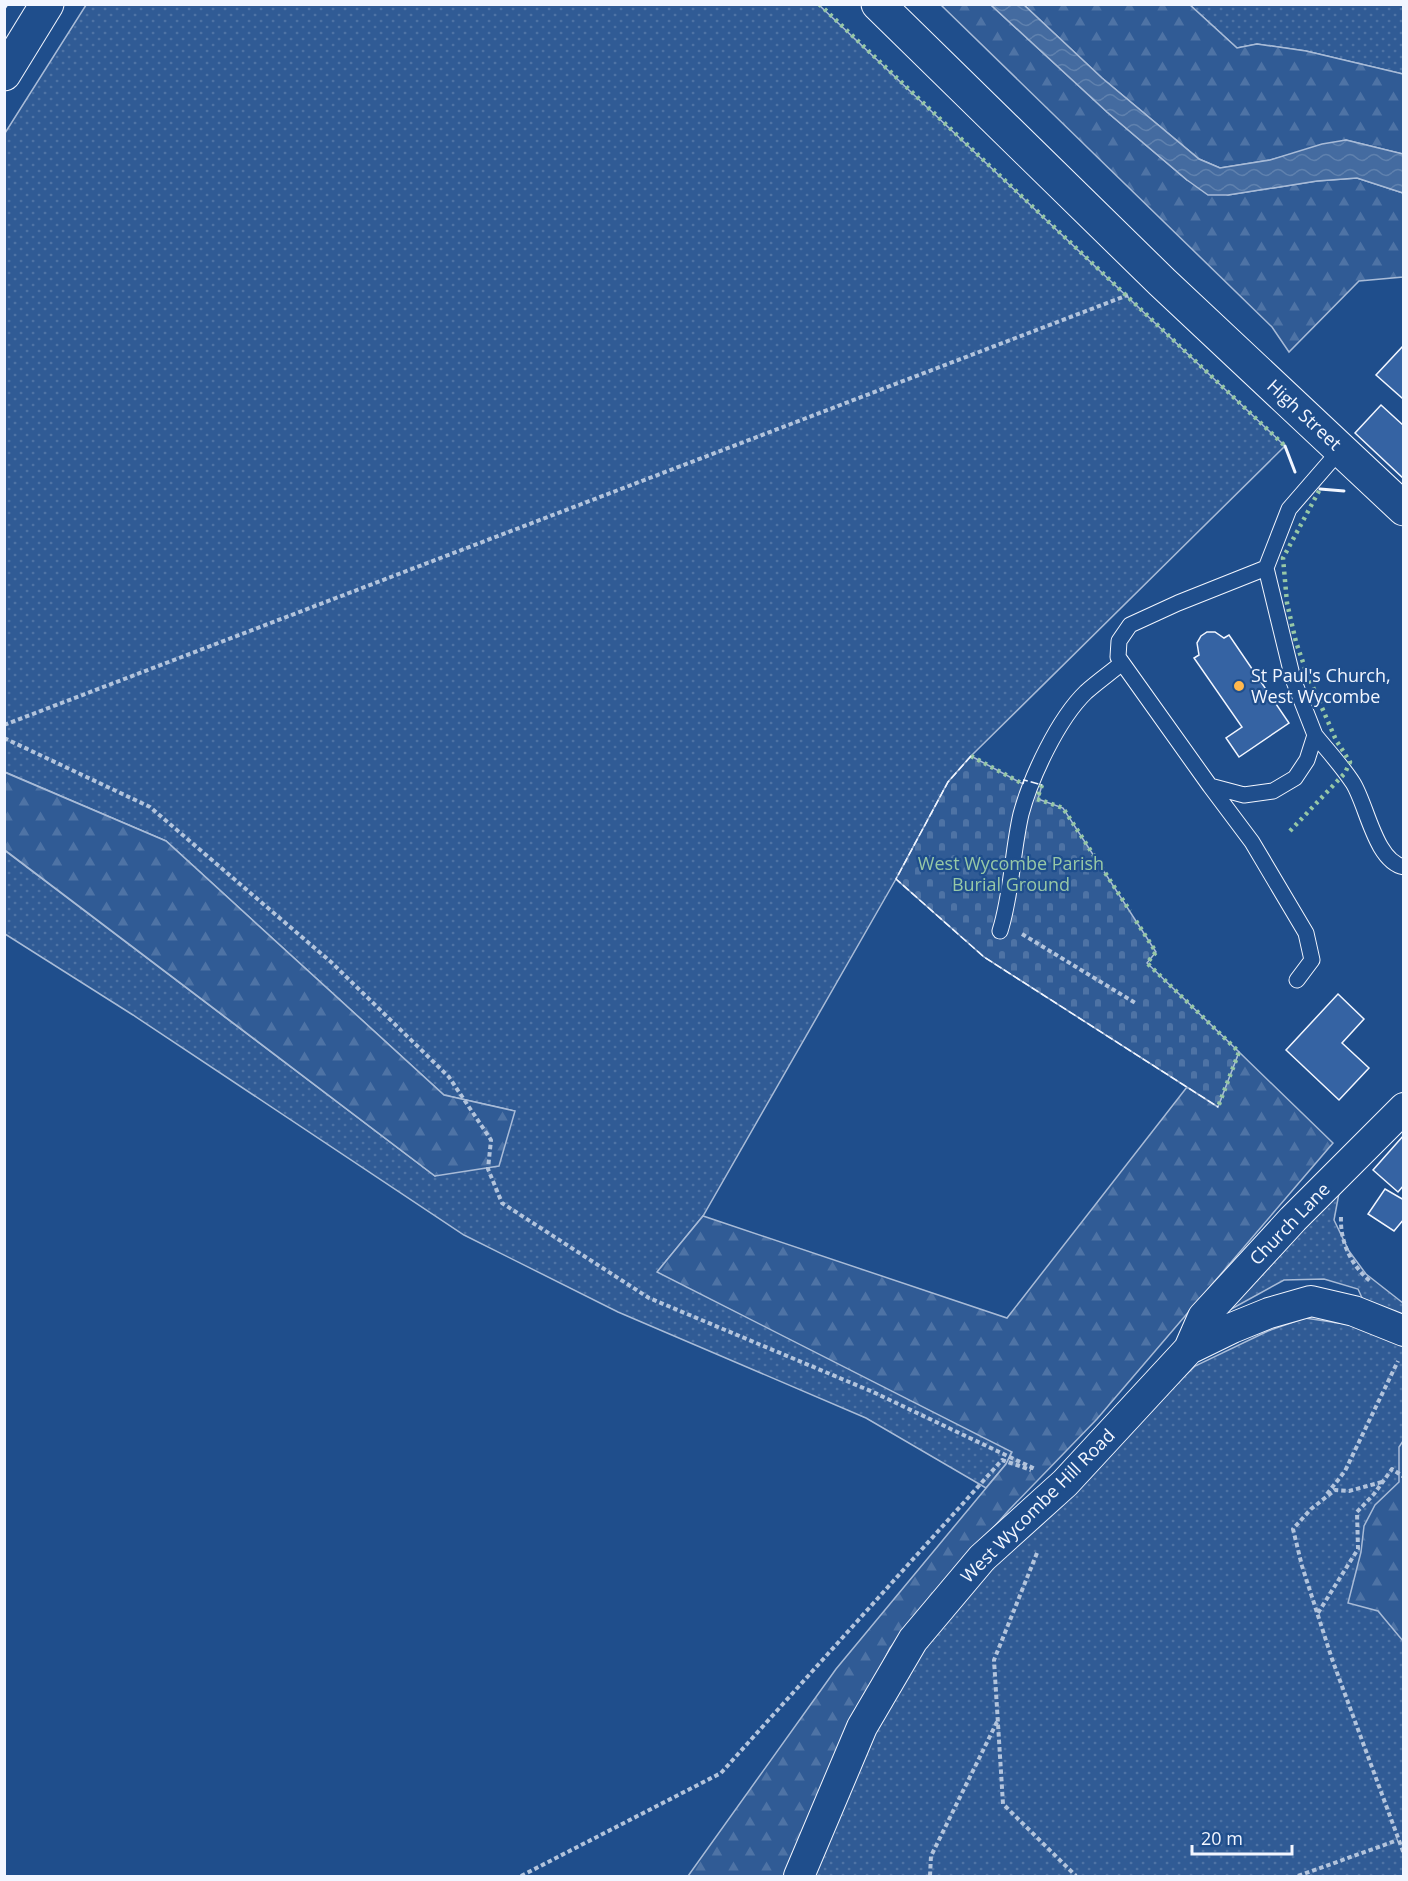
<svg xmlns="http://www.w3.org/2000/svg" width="1408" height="1881" font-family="'Open Sans',sans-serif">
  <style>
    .grass { fill: url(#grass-dots); stroke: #a8bbd7; stroke-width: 1.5 }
    .forest { fill: url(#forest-firs); stroke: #a8bbd7; stroke-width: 1.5 }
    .cemetery { fill: url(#cemetery-stones); stroke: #a8bbd7; stroke-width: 1.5 }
    .water { fill: url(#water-waves); stroke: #a8bbd7; stroke-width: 1.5 }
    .building { fill: #3563a3; stroke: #f2f6ff; stroke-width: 1.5 }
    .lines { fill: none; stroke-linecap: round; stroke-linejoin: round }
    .service-casing { stroke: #f2f6ff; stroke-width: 17 }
    .minor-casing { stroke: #f2f6ff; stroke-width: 32 }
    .primary-casing { stroke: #f2f6ff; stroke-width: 35 }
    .trunk-casing { stroke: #f2f6ff; stroke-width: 35 }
    .path { stroke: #b3c4dc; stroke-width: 4; stroke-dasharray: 4.5 3; stroke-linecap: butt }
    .service { stroke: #1f4e8c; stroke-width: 15 }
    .minor { stroke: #1f4e8c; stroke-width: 30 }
    .primary { stroke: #1f4e8c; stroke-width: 33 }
    .trunk { stroke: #1f4e8c; stroke-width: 33 }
    .hedge { stroke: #97c8a6; stroke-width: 4.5; stroke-dasharray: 3 4.5; stroke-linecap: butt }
    .fence { stroke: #f2f6ff; stroke-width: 1.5; stroke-dasharray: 8 3; stroke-linecap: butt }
    .wall { stroke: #f2f6ff; stroke-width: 3 }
    .poi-dot { fill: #ffb74d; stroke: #1f4e8c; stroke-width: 2 }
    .labels { text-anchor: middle; stroke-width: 4.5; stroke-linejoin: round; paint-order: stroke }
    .street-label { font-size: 18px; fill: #f2f6ff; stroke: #1f4e8c }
    .poi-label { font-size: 18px; fill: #f2f6ff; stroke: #1f4e8c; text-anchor: start }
    .park-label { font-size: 18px; fill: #97c8a6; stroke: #1f4e8c }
  </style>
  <defs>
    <pattern id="grass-dots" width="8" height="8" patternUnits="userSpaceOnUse" patternTransform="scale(1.5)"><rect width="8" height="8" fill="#305b95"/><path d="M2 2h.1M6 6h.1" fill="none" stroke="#4e73a5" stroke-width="1.8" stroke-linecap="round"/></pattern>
    <pattern id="forest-firs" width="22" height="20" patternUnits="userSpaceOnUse" patternTransform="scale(1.5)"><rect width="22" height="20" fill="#305b95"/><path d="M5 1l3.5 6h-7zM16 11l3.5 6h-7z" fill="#4e73a5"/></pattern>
    <pattern id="cemetery-stones" width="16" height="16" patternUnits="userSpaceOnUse" patternTransform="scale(1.5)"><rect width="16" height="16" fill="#305b95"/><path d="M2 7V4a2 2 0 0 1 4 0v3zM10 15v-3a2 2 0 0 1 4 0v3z" fill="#4e73a5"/></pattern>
    <pattern id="water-waves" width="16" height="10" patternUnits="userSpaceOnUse" patternTransform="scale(1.5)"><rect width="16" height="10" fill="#446ba0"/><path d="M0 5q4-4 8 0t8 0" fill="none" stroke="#5f81ae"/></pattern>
  </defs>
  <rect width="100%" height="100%" fill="#1f4e8c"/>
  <path class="grass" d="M86,5h733l466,441 -314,310 -23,26 -52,97 -193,337 -45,55 354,180 -6,13 -20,24 -120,-70 -248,-106 -154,-77 -331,-220 -128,-81 -1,-84 431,326 79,-65 -70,-16 -278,-254 -161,-69v-639z
    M1190,5h213v69l-97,-23 -49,-7 -20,4z
    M1342,1177l-8,43 15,31 17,23 37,29v13l-40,-16 -5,-11 -34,-10 -40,1 -60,33z
    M1305,1318l47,7 51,21v530h-589l54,-136 57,-94 67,-78 135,-136 68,-66 73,-35z"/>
  <path class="forest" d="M941,5h50l116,107 80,68 41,15 89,-14 40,-3 46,15v84l-44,4 -70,71 -17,-25z
    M1024,5h166l47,43 20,-4 49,7 97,23v80l-57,-14 -76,20 -50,8 -21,-9 -97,-81z
    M4,772l162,69 278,254 71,16 -16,55 -64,10 -430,-326z
    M1239,1052l94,91 -236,276 -88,91 -57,64 -62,74 -46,93 -47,135h-109l148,-207 170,-205 6,-12 -355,-180 46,-56 304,102 180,-231 31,19z
    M1403,1441v200l-25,-30 -30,-8 13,-51 3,-26 11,-21 24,-23v-35z"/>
  <path class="cemetery" d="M971,756l52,28 1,-4 18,5 -4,14 25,9 93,144 -9,11 92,89 -21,55 -234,-150 -88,-78 52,-97z"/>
  <path class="water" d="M991,5h33l78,73 97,81 21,9 50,-8 52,-16 24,-4 57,14v39l-46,-15 -40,3 -89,14h-20l-21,-15 -80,-68z"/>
  <path class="building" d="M1404,345v51l-2,2 -26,-23z
    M1381,405l23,21v53l-49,-46z
    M1207,632h8l9,6 5,-3 60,88 -50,34 -13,-19 16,-11 -48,-69 5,-3 -2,-12 4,-7z
    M1338,994l26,25 -22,24 27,25 -30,32 -53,-50z
    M1404,1135v50l-6,7 -25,-22z
    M1385,1189l19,11v19l-10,12 -26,-17z"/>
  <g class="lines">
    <g class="service-casing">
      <path id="service" d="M1266,568l-88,35 -48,22 -11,16 -1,16 92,129 34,9 29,-4 22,-13 12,-18 8,-25 -22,-56 -27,-111 23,-59 52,-60
        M1315,735c13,16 27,31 38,48 14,22 22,78 51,84
        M1210,786l42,56 54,91 6,27 -15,20
        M1000,931c12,-38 12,-78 21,-117 10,-37 37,-95 65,-122 11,-10 24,-19 36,-29"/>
    </g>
    <g class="minor-casing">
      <path id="minor" d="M1189,1349l14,-32 90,-98 111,-111
        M799,1876l63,-149 51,-87 69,-82 83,-75 124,-134 43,-21 37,-15 42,-12 43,10 50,20"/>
    </g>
    <g class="primary-casing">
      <path id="primary" d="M878,4l284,278 242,227"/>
    </g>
    <g class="trunk-casing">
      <path id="trunk" d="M4,74l43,-70"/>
    </g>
    <path class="path" d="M4,725l1124,-430
      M4,738l146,69 181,155 118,115 42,63 -3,29 14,34 147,95 224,94 162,77
      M1022,934l115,70
      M1341,1217c-1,25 10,48 29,64
      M1382,1482l-33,9 -14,-1 -24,19 -18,20 9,37 30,93 72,195
      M1327,1494l18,-23 53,-110
      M1037,1553l-43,107 9,144 73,72
      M1318,1613l40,-64 -1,-37 17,-18 18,-25 12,8
      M521,1876l200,-103 281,-313 29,10
      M930,1876l1,-20 66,-134
      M1298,1876l100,-36"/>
    <use href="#service" class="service"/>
    <use href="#minor" class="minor"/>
    <use href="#primary" class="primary"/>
    <use href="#trunk" class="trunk"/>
    <path class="hedge" d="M819,4l466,442
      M971,756l52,28
      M1042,785l-5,14 26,9 67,103
      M1290,831l55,-58 5,-11 -14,-22 -30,-69 -10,-29 -9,-39 -4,-45 37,-69
      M1136,921l20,31 -9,11 92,89 -21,55"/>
    <path class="fence" d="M4,10l4,-6
      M971,756l-23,26 -52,97 88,78 234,150
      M1023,784l1,-4 18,5"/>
    <path class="wall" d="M1285,446l10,26
      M1320,489l24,2"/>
  </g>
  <circle class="poi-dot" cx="1239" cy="686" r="6"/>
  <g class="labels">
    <g class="street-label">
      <text transform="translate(1304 415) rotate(43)" y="6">High Street</text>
      <text transform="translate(1290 1224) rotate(-46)" y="6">Church Lane</text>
      <text transform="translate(1038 1506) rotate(-45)" y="6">West Wycombe Hill Road</text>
    </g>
    <g class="poi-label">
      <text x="1251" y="682">St Paul's Church,<tspan x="1251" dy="21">West Wycombe</tspan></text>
    </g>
    <g class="park-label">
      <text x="1011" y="870">West Wycombe Parish<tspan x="1011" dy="21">Burial Ground</tspan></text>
    </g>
  </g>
  <rect width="1408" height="1881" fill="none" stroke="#f2f6ff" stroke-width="12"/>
  <path d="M1192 1845v9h100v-9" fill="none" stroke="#f2f6ff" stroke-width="3"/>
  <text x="1201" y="1845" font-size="18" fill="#f2f6ff" stroke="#1f4e8c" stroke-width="4.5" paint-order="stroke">20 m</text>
</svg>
